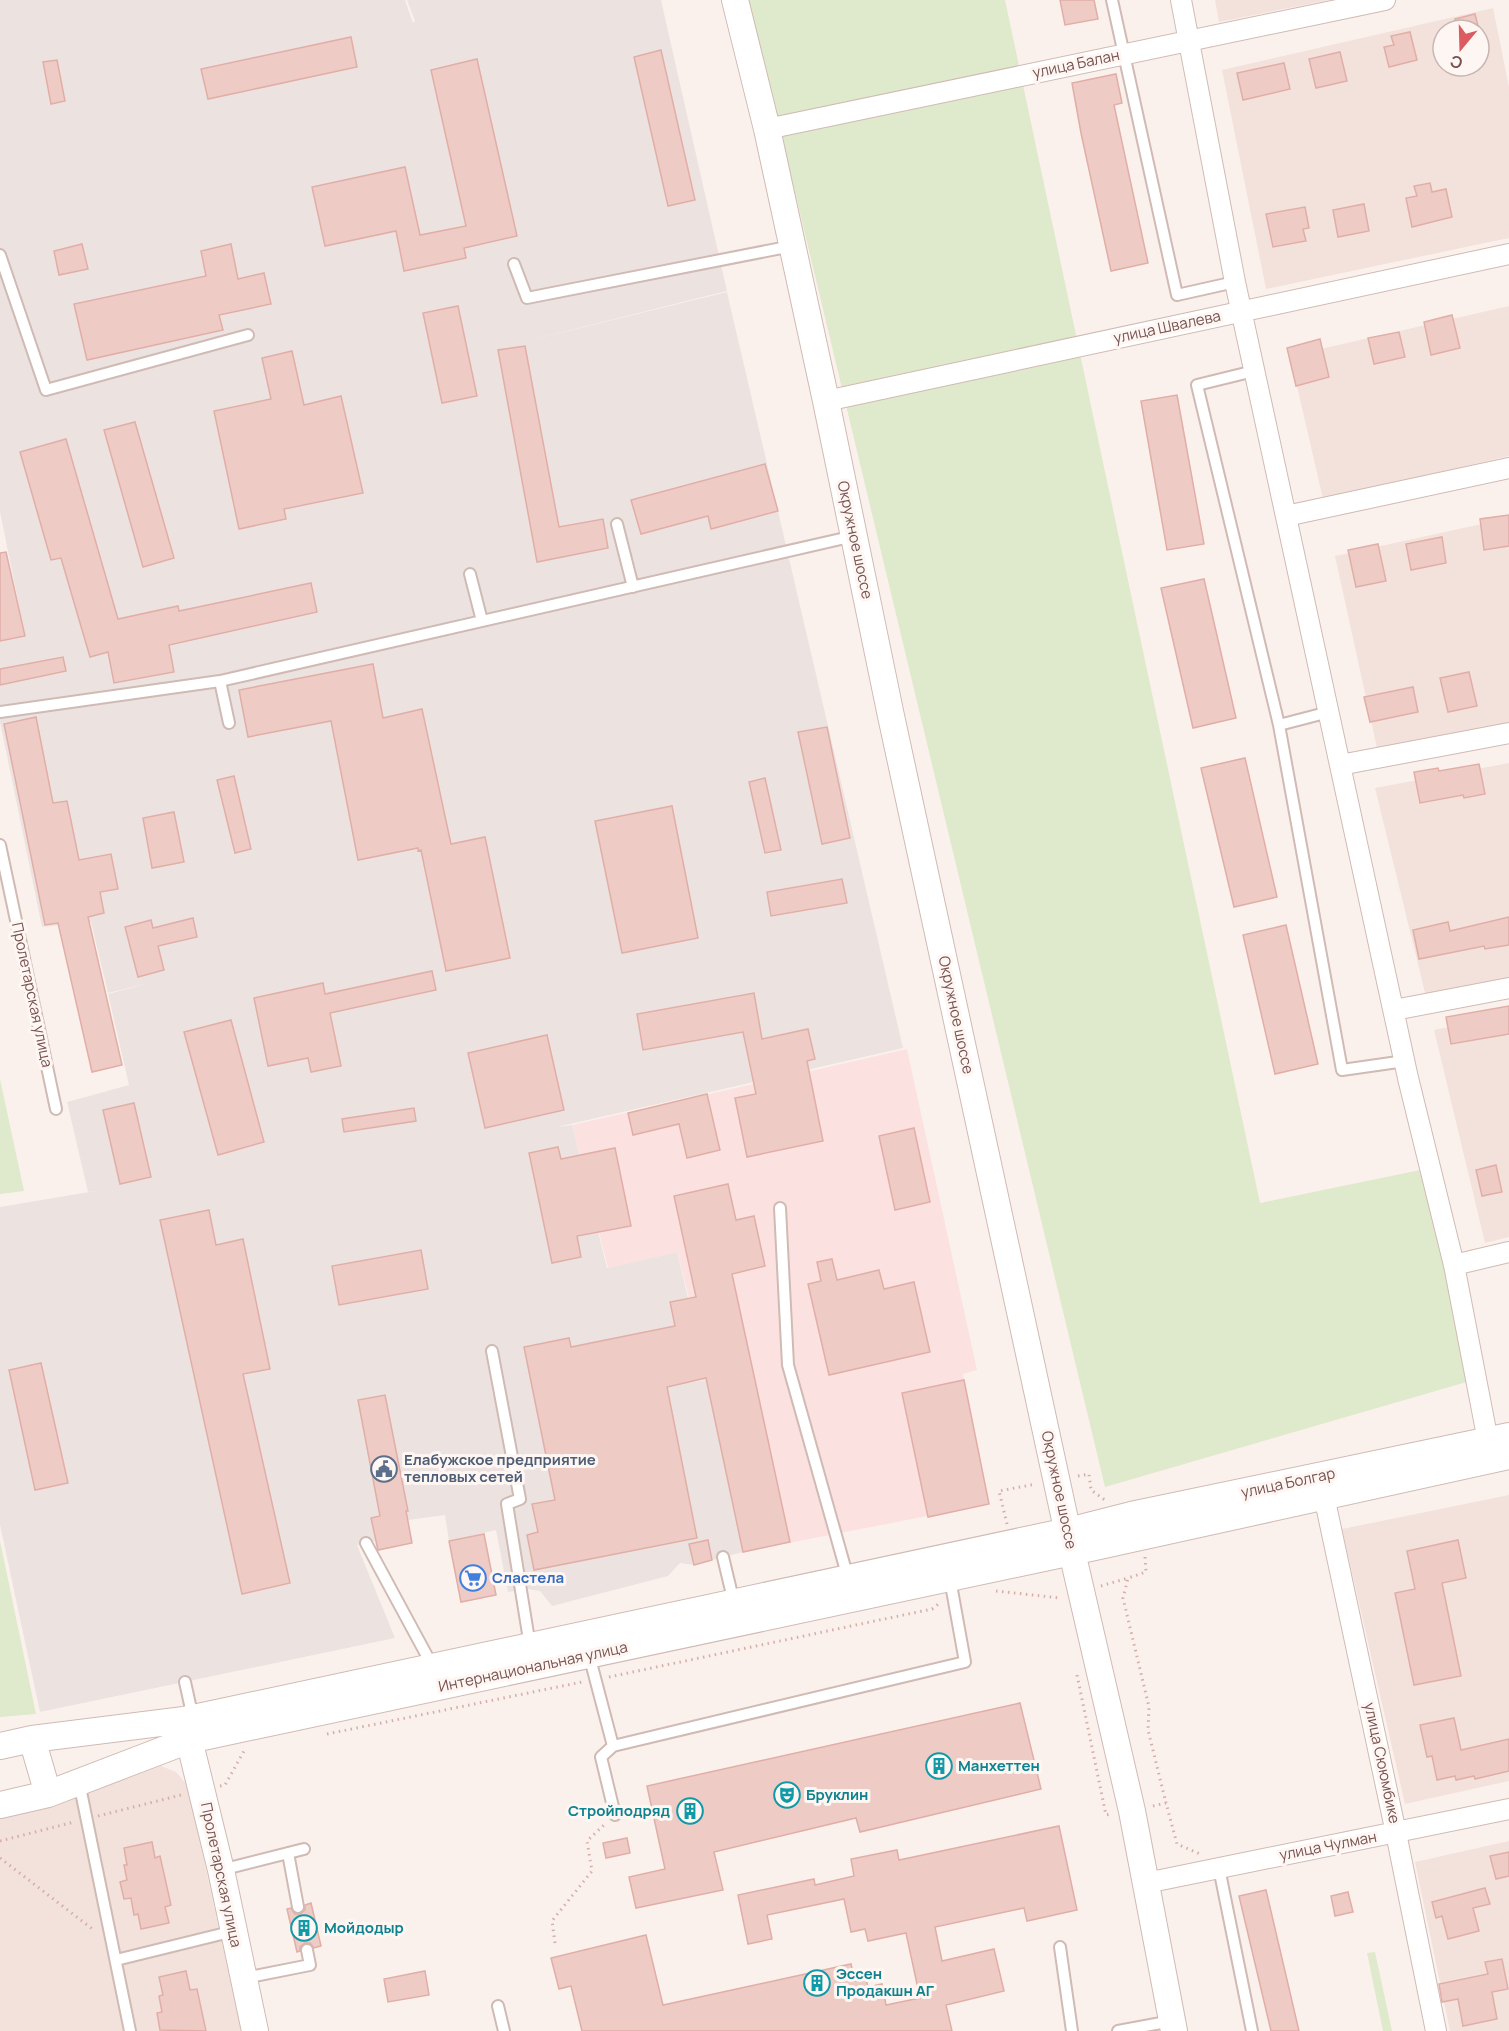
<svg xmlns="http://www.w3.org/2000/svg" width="1509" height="2031" font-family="Manrope,sans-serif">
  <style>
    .residential { fill: #f3e2db; fill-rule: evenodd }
    .commercial { fill: #fbe2e1 }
    .industrial { fill: #ece3e1 }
    .green { fill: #dfe9cb }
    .building { fill: #efcbc6; stroke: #e1aea7; stroke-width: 1.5 }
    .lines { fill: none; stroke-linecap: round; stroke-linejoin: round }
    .service-casing { stroke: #d0bab4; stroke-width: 14 }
    .minor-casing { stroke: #d0bab4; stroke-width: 22 }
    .tertiary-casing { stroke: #d0bab4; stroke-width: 28 }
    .path { stroke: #d5aea8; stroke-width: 3; stroke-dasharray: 1.5 4.5; stroke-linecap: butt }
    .service { stroke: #fff; stroke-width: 10 }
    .minor { stroke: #fff; stroke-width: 20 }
    .tertiary { stroke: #fff; stroke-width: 26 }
    .labels { text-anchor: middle; stroke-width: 6; stroke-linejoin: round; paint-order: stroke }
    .street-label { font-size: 15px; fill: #765350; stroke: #fef6f3 }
    .service-label { font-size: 15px; font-weight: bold; fill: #4e5e75; stroke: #fef6f3; text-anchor: start }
    .shop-label { font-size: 15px; font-weight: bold; fill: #366cbe; stroke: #fef6f3; text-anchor: start }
    .culture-label { font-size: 15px; font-weight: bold; fill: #0d838f; stroke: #fef6f3; text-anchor: start }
  </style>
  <rect width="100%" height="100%" fill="#fbf1ec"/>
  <path class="residential" d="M1215,0h114l-110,22z
    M1493,8l16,79v151l-243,51 -44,-219zM1443,30h36v36h-36z
    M1509,306v150l-186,43 -33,-143z
    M1509,518v216l-129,28 -45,-206z
    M1509,763v218l-83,16 -51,-209z
    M1509,1015v222l-24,6 -51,-213z
    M1509,1495v286l-104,23 -63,-275z
    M161,1766l15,6 12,14 53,245h-241v-220l127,-32z
    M1509,1841v190h-59l-35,-169z"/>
  <path class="commercial" d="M907,1049l70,321 -14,4 26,130 -246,48 -37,-173 -19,3 -17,-79 19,-5 -12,-46 -69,16 -36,-143z"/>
  <path class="industrial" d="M0,0h405l8,23 2,-2 -8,-21h254l66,291 -237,59 237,-58 176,756 -346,79 15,-2 35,143 70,-16 11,46 -19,4 18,81 19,-3 37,172 -49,13 -14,-2 -12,13 -116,30 -12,-15 -12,-2 -20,3 -12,-62 -47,11 -4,-26 -37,5 4,23 -35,7 -2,-9 -18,4 38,93 -355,74 -40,-187v-318l95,-16 -7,1 -21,-90 62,-17 -21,-91 41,-11 -41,10 -17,-71 -49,5 -42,-205v-81l25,-6 -25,-123z"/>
  <path class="green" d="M749,0h256l255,1203 165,-34 45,212 -365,106z
    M0,1079l24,112 -24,3z
    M0,1541l36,173 -36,3z
    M1375,1952l17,79h-9l-16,-78z"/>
  <path class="building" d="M1060,0h34l4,19 -33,6z
    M1475,14l4,16h-20l-4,-11z
    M1410,32l7,28 -28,7 -5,-20 10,-2 -3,-9z
    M351,37l6,30 -149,32 -7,-30z
    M661,50l34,150 -27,6 -34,-149z
    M1340,52l7,29 -31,7 -7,-29z
    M477,59l40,177 -53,12 2,10 -62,13 -8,-40 -71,15 -13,-59 93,-20 15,68 46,-9 -35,-156z
    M57,60l8,41 -14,3 -8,-42z
    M1284,63l6,26 -47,11 -6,-27z
    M1116,74l6,29 -8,2 34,158 -37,8 -30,-138 -9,-50z
    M1430,183l2,9 14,-3 6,28 -40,10 -6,-29 11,-2 -3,-10z
    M1364,204l5,27 -31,6 -5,-27z
    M1305,207l4,21 -6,1 3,12 -33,6 -7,-33z
    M82,244l6,25 -29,6 -5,-24z
    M231,244l7,35 26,-6 7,31 -52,11 4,15 -136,30 -13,-56 132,-28 -5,-25z
    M458,306l19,90 -35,7 -19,-90z
    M1452,315l8,33 -29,7 -7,-33z
    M1399,332l6,25 -31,7 -6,-26z
    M1320,339l9,38 -33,9 -9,-38z
    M525,346l34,181 44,-8 5,29 -71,14 -39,-212z
    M292,351l12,54 37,-9 22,97 -79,16 2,10 -47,10 -25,-118 57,-12 -9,-41z
    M1177,395l27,149 -37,6 -26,-149z
    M135,422l39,136 -31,9 -39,-137z
    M66,439l52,180 60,-13 1,5 132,-28 6,29 -148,33 5,27 -60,11 -6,-31 -18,5 -29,-99 -10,2 -31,-108z
    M765,464l13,47 -67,18 -3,-13 -67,18 -10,-34z
    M1509,515v31l-25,4 -4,-31z
    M1442,537l4,26 -35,7 -5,-26z
    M1378,544l8,37 -30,6 -8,-37z
    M6,552l19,84 -25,5v-88z
    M1204,579l32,139 -43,10 -32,-140z
    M63,657l3,14 -66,14v-16z
    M373,664l10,54 39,-9 29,135 34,-7 25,121 -64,13 -25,-121 -3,1v-3l-60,12 -27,-139 -83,16 -9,-47z
    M1469,672l8,34 -29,6 -8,-34z
    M1413,687l5,25 -48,10 -6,-25z
    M36,717l17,86 14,-2 12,59 32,-6 7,35 -18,3 4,21 -16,4 34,148 -30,7 -34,-149 -13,2 -41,-201z
    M827,727l23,111 -28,6 -24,-112z
    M1245,758l32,139 -43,10 -33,-139z
    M1479,764l6,30 -21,4 -1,-3 -43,8 -6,-31 24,-4 1,3z
    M234,776l17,73 -16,4 -18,-73z
    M765,778l16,72 -16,3 -16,-71z
    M672,806l26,132 -76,15 -27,-132z
    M174,812l10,50 -32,6 -9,-50z
    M842,879l5,24 -76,13 -4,-24z
    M1509,917v28l-24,4 -1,-3 -65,13 -6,-29 35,-8 2,9z
    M193,918l4,19 -39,9 6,24 -26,7 -13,-50 26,-7 2,8z
    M1286,925l32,139 -43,10 -32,-139z
    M432,971l4,19 -106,23 11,53 -30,6 -3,-14 -40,8 -14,-68 69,-15 2,11z
    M754,993l8,46 46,-10 7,30 -8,2 16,80 -76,16 -12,-59 21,-4 -13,-62 -100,18 -6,-36z
    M1509,1006v28l-58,10 -5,-27z
    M231,1020l33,122 -46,13 -34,-123z
    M547,1035l17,75 -79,18 -17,-75z
    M707,1094l13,56 -33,8 -8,-34 -46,11 -5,-22z
    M134,1103l17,74 -31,7 -17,-74z
    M414,1108l2,13 -72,11 -2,-13z
    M914,1128l16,74 -35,8 -16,-74z
    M558,1147l3,12 54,-11 16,78 -54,10 4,21 -29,6 -23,-110z
    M1496,1165l6,27 -20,4 -6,-26z
    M728,1184l8,36 18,-4 11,50 -33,8 58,268 -47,10 -37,-174 -39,9 30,151 -163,32 -7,-35 11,-3 -6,-28 23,-4 -31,-153 45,-9 2,9 104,-21 -5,-24 26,-5 -22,-101z
    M209,1210l7,35 27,-6 27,130 -27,5 47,209 -48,11 -82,-374z
    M421,1250l7,39 -89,16 -7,-39z
    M832,1259l5,21 42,-10 5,19 30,-7 16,70 -101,23 -21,-91 13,-3 -4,-19z
    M41,1363l27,120 -33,7 -26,-120z
    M964,1380l25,124 -61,13 -26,-124z
    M385,1395l23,116h-2l6,32 -34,7 -7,-32 9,-2 -22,-116z
    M484,1534l12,61 -35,7 -12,-61z
    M708,1540l4,20 -18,5 -5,-21z
    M1458,1540l8,38 -24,5 19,93 -47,9 -19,-92 20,-4 -8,-38z
    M1020,1703l21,86 -181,43 -4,-14 -142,34 9,38 -87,18 -7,-31 36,-8 -18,-83z
    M1454,1718l7,32 48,-11v32l-34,8 -1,-3 -18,4 -1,-4 -18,4 -5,-24 -5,1 -7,-32z
    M1059,1826l18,84 -50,11 -3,-13 -89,19 7,34 52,-12 10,42 -58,14 6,26h-370l-11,-45 -12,3 -8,-31 95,-23 17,70 188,-41 4,17 11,-2 2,8 14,-3 4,21 34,-7 -14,-65 -38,8 -3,-12 -14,3 -7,-33 -77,16 5,24 -24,5 -10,-49 76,-16 1,6 39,-9 -3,-17 46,-9 2,10z
    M627,1838l3,15 -24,5 -3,-15z
    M152,1842l3,16 5,-2 11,49 -6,2 4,16 -28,6 -3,-15 -4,1 -3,-17 -7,1 -4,-17 7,-2 -3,-15h3l-3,-17z
    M1509,1852v24l-13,3 -6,-23z
    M1485,1888l5,16 -17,4 6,23 -31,8 -6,-23 -6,2 -4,-16z
    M1266,1890l33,141h-28l-32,-135z
    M1348,1892l5,20 -18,4 -4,-20z
    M311,1903l10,43 -7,2 -4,-5h-5l-5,4v4l-3,1 -10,-43 4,-1 4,6h5l5,-4v-5z
    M1502,1959l6,30 -16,3 5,27 -34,7 -5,-27 -16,3 -3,-18 49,-10 -3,-12z
    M186,1971l4,19 7,-1 9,42 -46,-1 -3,-17 5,-1 -3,-16 4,-1 -4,-18z
    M425,1971l4,24 -41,7 -4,-23z"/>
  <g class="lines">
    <g class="service-casing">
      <path id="service" d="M1112,0l65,295 58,-13
        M0,255l46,135 202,-55
        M514,264l13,34 265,-52
        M1254,371l-57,14 82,340 63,345 63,-9
        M617,524l16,63
        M470,574l12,47
        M220,681l9,42
        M0,712l220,-31 634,-145
        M1279,725l50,-13
        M0,845l56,264
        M780,1208l8,157 60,213
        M492,1351l28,148 -13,5 23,142
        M366,1543l67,124
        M723,1557l11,46
        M589,1655l24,91
        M185,1682l8,36
        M79,1782l51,249
        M615,1815l-14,-58 12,-11 352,-84 -15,-83
        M288,1853l10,54
        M1219,1868l33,163
        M221,1870l83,-21
        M1060,1947l12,84
        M116,1960l118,-29
        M244,1978l66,-13 -3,-15
        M498,2006l6,25
        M1118,2031l54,-10"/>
    </g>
    <g class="minor-casing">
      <path id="minor" d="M1181,0l54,282 173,796 46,187 34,176
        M767,129l618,-129
        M826,401l683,-147
        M1286,516l223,-48
        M1340,765l169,-32
        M1394,1010l115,-22
        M1454,1265l55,-13
        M1324,1496l72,337 40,198
        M1146,1883l363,-74"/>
    </g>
    <g class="tertiary-casing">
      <path id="tertiary" d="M735,0l32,129 59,272 65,315 181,836 60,259 42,220
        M185,1723l36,147 34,161
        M32,1739l16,55
        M0,1746l32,-7 152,-19 884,-189 63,-16 378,-79
        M0,1805l48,-11 141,-54 883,-188 437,-96"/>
    </g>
    <path class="path" d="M1078,1476l11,-2 2,16 14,10
      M1007,1524l-8,-33 37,-7
      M1145,1557l1,15 -18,6 -5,20 26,109 -1,23 18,73
      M1101,1586l27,-8
      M996,1591l64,7
      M1077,1675l29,140 5,-1
      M609,1677l323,-68 9,-7
      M327,1734l255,-52
      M220,1786l5,-1 19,-34
      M1153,1806l13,-3 11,41 23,10
      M98,1816l83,-21
      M0,1841l74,-19
      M0,1858l95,73
      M555,1943l-3,-22 40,-50 -5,-30 18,-17"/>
    <use href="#service" class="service"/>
    <use href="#minor" class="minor"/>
    <use href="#tertiary" class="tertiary"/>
  </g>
  <defs>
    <g id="civic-ring" transform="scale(1.35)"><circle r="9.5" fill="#fef6f3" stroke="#5c6f8a" stroke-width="1.5"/><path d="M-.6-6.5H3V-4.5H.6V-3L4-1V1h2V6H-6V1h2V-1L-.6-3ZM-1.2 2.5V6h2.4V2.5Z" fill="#5c6f8a"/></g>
    <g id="supermarket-ring" transform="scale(1.35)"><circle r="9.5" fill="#fef6f3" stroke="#3f7fe0" stroke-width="1.5"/><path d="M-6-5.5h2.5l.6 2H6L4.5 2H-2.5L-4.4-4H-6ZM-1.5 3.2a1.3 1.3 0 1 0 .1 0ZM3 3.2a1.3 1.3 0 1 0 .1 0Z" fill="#3f7fe0"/></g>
    <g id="building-ring" transform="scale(1.35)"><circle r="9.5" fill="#fef6f3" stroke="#0f9aa8" stroke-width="1.5"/><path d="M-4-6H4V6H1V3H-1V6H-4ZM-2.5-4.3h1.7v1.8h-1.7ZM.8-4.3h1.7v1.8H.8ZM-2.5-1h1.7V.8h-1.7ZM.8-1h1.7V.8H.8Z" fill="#0f9aa8"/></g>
    <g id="theatre-ring" transform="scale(1.35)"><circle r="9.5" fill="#fef6f3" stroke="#0f9aa8" stroke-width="1.5"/><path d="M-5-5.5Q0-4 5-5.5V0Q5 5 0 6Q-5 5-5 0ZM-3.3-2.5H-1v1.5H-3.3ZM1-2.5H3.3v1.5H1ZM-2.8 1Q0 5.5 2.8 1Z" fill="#0f9aa8"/></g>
  </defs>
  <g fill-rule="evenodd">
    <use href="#civic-ring" x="384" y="1469"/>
    <use href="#supermarket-ring" x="473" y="1578"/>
    <use href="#building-ring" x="939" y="1766"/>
    <use href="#theatre-ring" x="787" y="1795"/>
    <use href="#building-ring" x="690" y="1811"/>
    <use href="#building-ring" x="304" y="1928"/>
    <use href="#building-ring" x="817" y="1983"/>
  </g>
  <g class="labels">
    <g class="street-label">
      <text transform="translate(1076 64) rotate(-12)" y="5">улица Балан</text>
      <text transform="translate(1167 327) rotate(-12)" y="5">улица Швалева</text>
      <text transform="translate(855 540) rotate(78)" y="5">Окружное шоссе</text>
      <text transform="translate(32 995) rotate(78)" y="5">Пролетарская улица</text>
      <text transform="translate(956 1015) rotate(78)" y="5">Окружное шоссе</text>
      <text transform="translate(1288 1483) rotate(-12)" y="5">улица Болгар</text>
      <text transform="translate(1059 1490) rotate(78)" y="5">Окружное шоссе</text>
      <text transform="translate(533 1667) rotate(-12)" y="5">Интернациональная улица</text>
      <text transform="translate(1382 1763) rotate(78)" y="5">улица Сююмбике</text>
      <text transform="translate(1328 1846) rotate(-11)" y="5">улица Чулман</text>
      <text transform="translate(221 1875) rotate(78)" y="5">Пролетарская улица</text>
    </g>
    <g class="service-label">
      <text x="404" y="1465">Елабужское предприятие<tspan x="404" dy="17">тепловых сетей</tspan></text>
    </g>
    <g class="shop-label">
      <text x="492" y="1583">Сластела</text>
    </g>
    <g class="culture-label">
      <text x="958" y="1771">Манхеттен</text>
      <text x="806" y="1800">Бруклин</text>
      <text x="670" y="1816" text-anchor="end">Стройподряд</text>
      <text x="324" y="1933">Мойдодыр</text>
      <text x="836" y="1979">Эссен<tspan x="836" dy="17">Продакшн АГ</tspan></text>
    </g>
  </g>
  <g transform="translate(1461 48) rotate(199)"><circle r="28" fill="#fef6f3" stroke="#c8b5b2" stroke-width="1.5"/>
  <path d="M0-4.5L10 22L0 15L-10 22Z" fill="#db5b60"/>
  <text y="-9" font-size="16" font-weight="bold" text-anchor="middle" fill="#765350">С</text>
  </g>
</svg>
